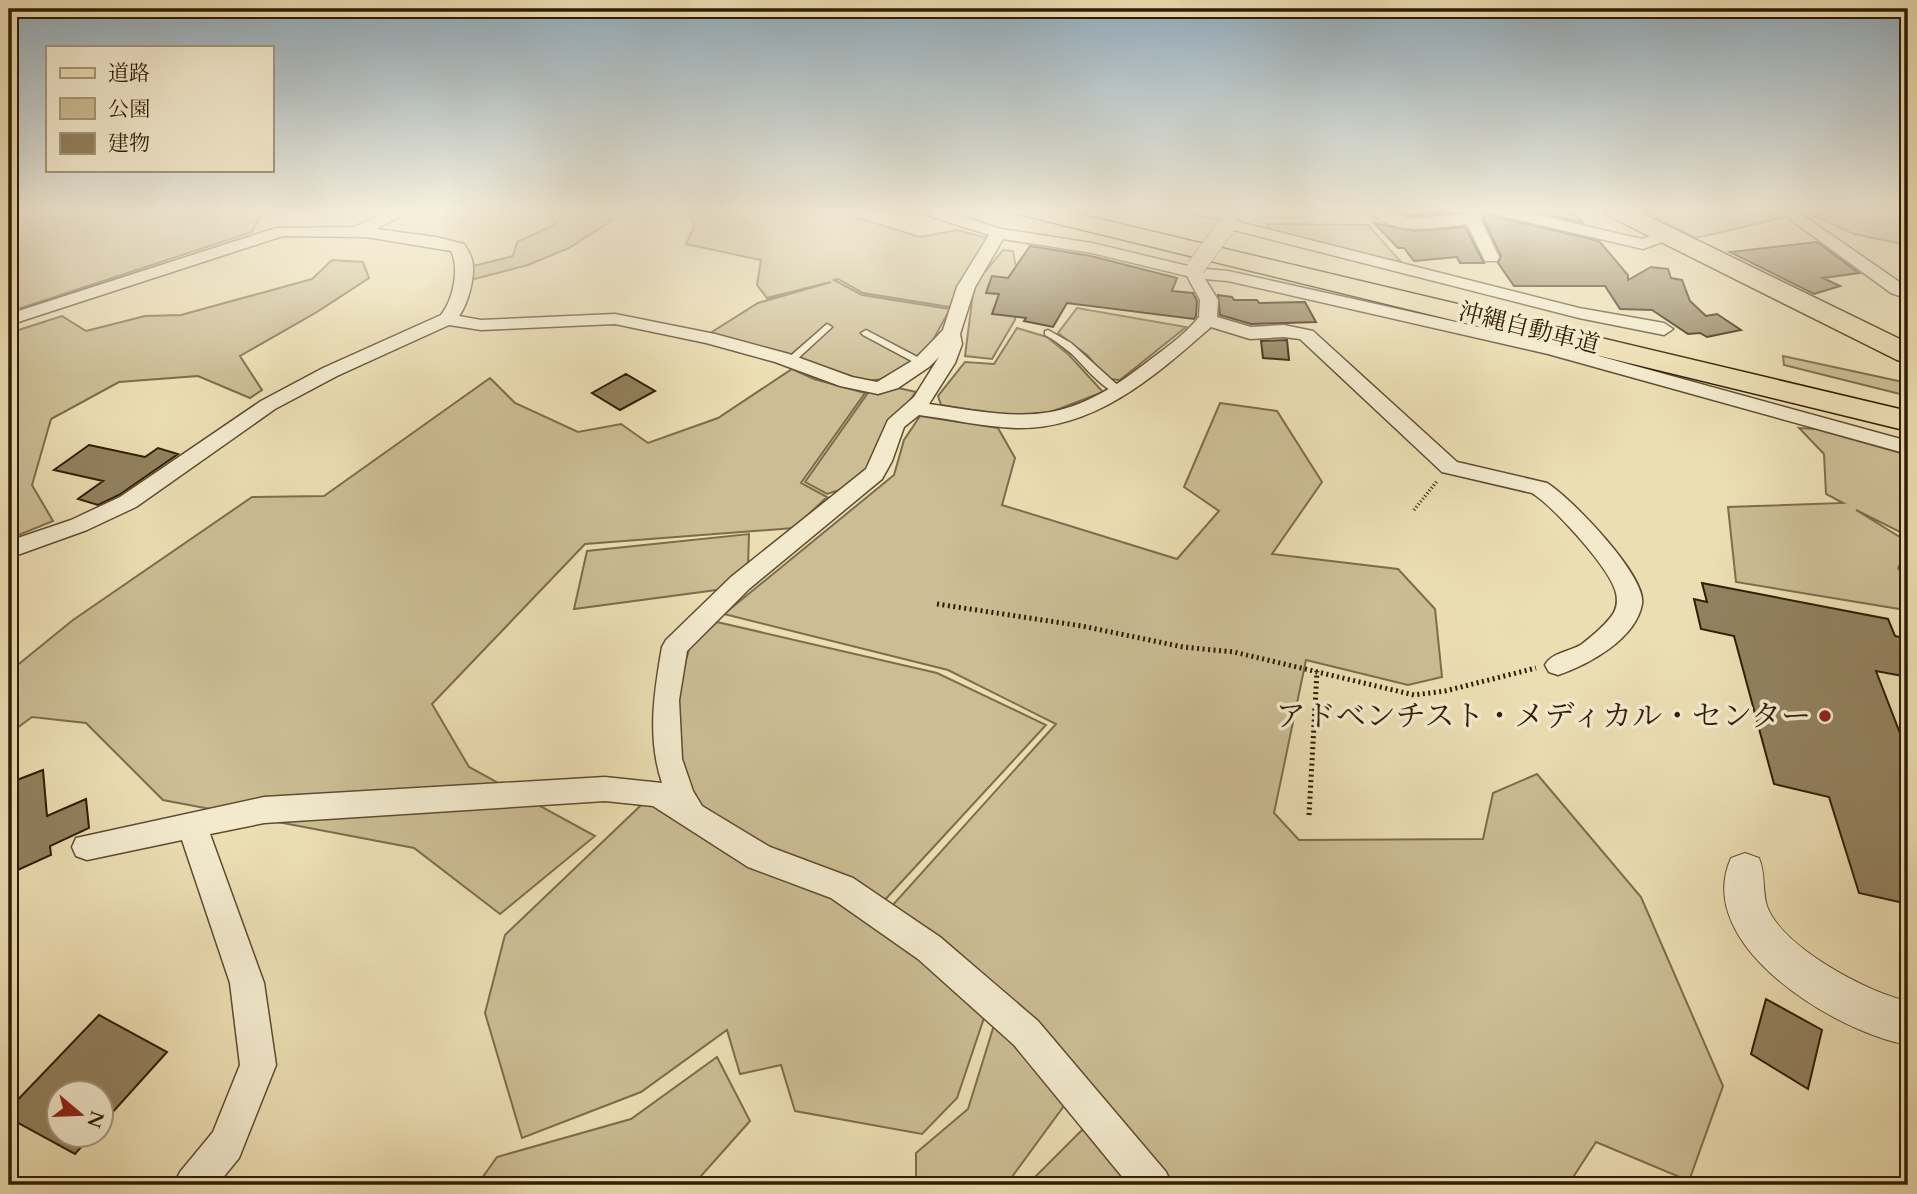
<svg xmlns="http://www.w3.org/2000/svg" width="1917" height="1194" font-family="Cardo,'Noto Serif JP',serif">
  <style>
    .green { fill: #ccbd95; stroke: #7e6c4c; stroke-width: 2 }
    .building { fill: #92815f; stroke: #301c03; stroke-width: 2 }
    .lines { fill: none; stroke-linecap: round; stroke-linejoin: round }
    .service-casing { stroke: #5f4c2f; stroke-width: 3 }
    .minor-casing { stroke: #5f4c2f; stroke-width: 3 }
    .tertiary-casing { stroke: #5f4c2f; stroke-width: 2 }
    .primary-casing { stroke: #301c03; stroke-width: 3 }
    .motorway-casing { stroke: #301c03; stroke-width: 3 }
    .path-far1 { stroke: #301c03; stroke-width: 3.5; stroke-dasharray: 1 2.5; stroke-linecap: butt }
    .path { stroke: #301c03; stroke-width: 5; stroke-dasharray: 2 3.5; stroke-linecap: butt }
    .service { fill: #f3eace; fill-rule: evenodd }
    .minor { fill: #f3eace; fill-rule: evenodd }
    .tertiary { fill: #f3eace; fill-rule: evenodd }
    .primary { fill: #ecdeb3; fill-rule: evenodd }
    .motorway { fill: #ecdeb3; fill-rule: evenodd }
    .minor-bridge-casing { stroke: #5f4c2f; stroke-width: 19; stroke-linecap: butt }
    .minor-bridge { stroke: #f3eace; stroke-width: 18 }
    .poi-dot { fill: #8f2418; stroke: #f3eace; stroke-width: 2.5 }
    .labels { text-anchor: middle; stroke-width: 7; stroke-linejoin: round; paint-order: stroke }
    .far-street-label { font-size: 24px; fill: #301c03; stroke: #f3eace }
    .poi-label { font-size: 30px; fill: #301c03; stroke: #f3eace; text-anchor: end }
  </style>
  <rect width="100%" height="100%" fill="#ecdeb3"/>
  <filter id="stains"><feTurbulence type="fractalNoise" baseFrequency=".00286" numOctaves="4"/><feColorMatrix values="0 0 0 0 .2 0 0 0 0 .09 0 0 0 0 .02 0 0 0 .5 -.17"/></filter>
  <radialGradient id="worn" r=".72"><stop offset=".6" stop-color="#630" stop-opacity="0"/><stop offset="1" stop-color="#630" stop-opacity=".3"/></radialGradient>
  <path class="green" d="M9,209h251l1,5 -9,18 -243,80z
    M544,209h86l-61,39 -41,17 -57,15 2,-14 40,-10 4,-14 39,-18z
    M684,209h179l-8,8 65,20 37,-7 30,8 -37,69 -87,-14 -25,-14 -4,1 28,15 88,14 -23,42 -42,28 -20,2 -76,-26 -82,-20 51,-32 73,-21 -64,16 -10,-13 4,-25 -75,-16 9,-19z
    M1659,209h116l14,7 -93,22 -50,-25z
    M1799,209h109v36l-54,-11z
    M1267,224l101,1 34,38 -131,-31z
    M1003,250l10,1 5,26 -3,43 -23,39 -27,-3 9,-71z
    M332,260l31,2 6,16 -52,34 -77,44 22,34 -12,8 -52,-22 -79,6 -68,37 -19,66 21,36 -44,18v-206l53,-17 24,15 59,-15 36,-1 131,-36z
    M1077,308l109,19 -66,53 -12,-1 -21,-24 -29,-22z
    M1017,328l30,9 22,18 34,37 -52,20 -42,4 -68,-11 -3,-9 27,-34 29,2z
    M1783,356l125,27v13l-124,-31z
    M792,369l22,10 51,14 -64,90 26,14 -33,31 -209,16 -153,160 37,63 126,69 -95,78 -86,-66 -251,-48 -77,-77 -54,-6 -23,17v-62l64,-52 179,-123 72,-1 166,-118 25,25 63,29 43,-8 27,19 70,-25z
    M894,387l22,5 -34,46 -7,21 -23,27 -25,8 -22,-12 65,-92z
    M1220,403l57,8 45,71 -50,72 126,15 37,40 7,68 -34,8 -102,-25 -32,153 25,27 184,-1 10,-46 44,-19 104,123 82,189 -34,95 -93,-39 -28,43h-394l-154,-180 -130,-97 166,-184 -108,-54 -224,-56 170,-139 10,-35 16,-24 78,12 17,30 -13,47 175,54 42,-48 -35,-24z
    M1799,428l17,1 92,26v81l-52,-26 52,32v7l-10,19 10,12v34l-3,-4 -169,-28 -8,-75 115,-4 -17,-9 -2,-40z
    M749,534l-1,34 -24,21 -150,20 13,-58z
    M717,622l220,51 109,52 -176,191 116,96 -29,86 -35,36 -127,-23 -14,-46 -41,9 -13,-44 -86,62 -119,46 -37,-125 20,-78 176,-168 -7,-66 16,-55z
    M995,1022l71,81 -60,82h-90v-32l52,-44z
    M717,1057l33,64 -57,64h-216l20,-28 134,-38z
    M1088,1124l52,61h-113z"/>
  <path class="building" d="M1398,209h65v3l-54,4z
    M1523,209h41l13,7 6,7z
    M1484,214l115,27 29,34v5l23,-13 17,2 3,9 11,2 8,21 16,15 11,-2 24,16 -34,7 -7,-4 -12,1 -36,-24 -32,-1 -15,-23h-91l-16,-23 3,-7 -17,-36z
    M1374,223l40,8 51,-4 19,36h-24l-3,-6 -43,4 -10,-13h-6z
    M1817,242l42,31 -36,5 17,8 -26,8 -84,-42z
    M1030,246l61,10 86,22 -5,13 21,2 4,8 -1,15 -2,3 -127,-16 -14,24 -29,-6 2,-3 -34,-4 7,-20 -13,-1 6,-17 16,2z
    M1218,295l14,2 2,3h23l2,3 46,-1 11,20 -65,2 -31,-9z
    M1287,340l2,20 -26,-2 -2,-17z
    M626,374l29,17 -35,19 -28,-17z
    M89,445l56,12 13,-9 20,6 -59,41 -21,10 -20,-6 25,-18 -49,-11z
    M1702,583l186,36 7,17 13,3v38l-32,-6 32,83v150l-49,-11 -30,-96 -55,-13 -40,-148 -33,-7 -7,-30 13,3z
    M43,770l4,46 39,-17 3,29 -39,18 1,9 -42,19v-91z
    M1766,999l56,31 -14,59 -57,-35z
    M99,1015l68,37 -65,72v-31h-42v42h32l-17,19 -66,-36v-9z"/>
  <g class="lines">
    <g class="service-casing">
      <path id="service" d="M827,324l5,3 -2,2 -37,34h-6v-4z
        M866,330l59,31 2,2 -2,2h-6l-56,-30 -2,-2z
        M1048,330l23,13 52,47v4c-16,1 -40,-29 -51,-40 -9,-7 -17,-14 -27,-19v-4z"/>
    </g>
    <g class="minor-casing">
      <path id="minor" d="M393,209h21l-38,20 60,8 28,7c3,5 7,11 8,16 4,15 -4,44 -13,56l22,4 134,-6 100,20 74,20 63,23 25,5 38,-23 28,-29 14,-43 32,-52 -62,-20 -19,-3 -2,-3h35l60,20 91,14 96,23 8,-4 6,1 3,6 23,2 331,74 349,96v13l-360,-100 -320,-73 -23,-2 13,21 -1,17 34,10 33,-2 29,6 144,131 90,21c23,14 100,93 95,121 -6,35 -54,61 -84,71l-9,-3 -4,-7c7,-13 25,-13 37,-21 9,-7 21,-17 28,-26 7,-8 8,-16 6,-25 -5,-24 -63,-87 -84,-100l-90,-21 -142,-133 -16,-2 -34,2 -39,-12c-56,49 -116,103 -195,101 -33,-1 -65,-9 -97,-13l-15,12 -12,34 -10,18 -133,110 -62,62 -8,49 3,59 11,32 9,15 68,41 83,31 87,59 98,84 128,151 6,13h-43l-115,-140 -96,-86 -87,-61 -83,-31 -95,-61 -48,-5 -341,22 -54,11 54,149 12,82 -37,93 -22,27h-43l6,-13 33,-40 27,-67 -10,-82 -48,-143 -95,20 -11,-4 -4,-9 4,-9 188,-41 341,-20 57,6c-15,-45 -8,-90 0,-136l4,-7 65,-63 135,-108 22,-49 26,-23 25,-40 -10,10 -31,21 -20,6 -38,-8 -65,-24 -69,-19 -91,-19 -134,6 -32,-5 -112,51 -62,33 -139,98 -49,23 -78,28v-17l62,-21 49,-23 141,-96 62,-33 118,-53c12,-15 19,-46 10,-64l-85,-14 -83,-1 -274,89v-11l267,-86 78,-1zM1003,239l89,14 95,23 13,24 -1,17c-14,18 -35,32 -53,46 -83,64 -118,56 -217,41l26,-41 7,-19 -2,-10 15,-47z
        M1185,209c17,0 41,-3 54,8l-4,4 344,87 85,15 9,6 -9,6 -85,-17 -357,-91 -2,-3 4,-4 -37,-8z
        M1367,209h18l24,10 57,-5v-5h16l-1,11 18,37 -2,4h-12l-18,-37c-32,4 -76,13 -100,-15z
        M1484,209h28l130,30 25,-9 8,5 -2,3 -30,11 -157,-37z
        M1776,209h18l114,79v11l-17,-6z"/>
    </g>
    <g class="tertiary-casing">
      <path id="tertiary" d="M1745,853l14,5c7,16 3,32 8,48 15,41 101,87 141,95v44c-70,-12 -217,-99 -177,-187z"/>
    </g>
    <g class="primary-casing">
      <path id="primary" d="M1602,209h31l275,134v20l-11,-3 -292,-146z"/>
    </g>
    <g class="motorway-casing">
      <path id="motorway" d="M1014,209h43l851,202v20l-882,-215 -9,-2z"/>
    </g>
    <path class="path-far1" d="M1414,510l23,-29"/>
    <path class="path" d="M937,604l145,22 101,21 51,5 180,43 31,-4 91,-23
      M1309,815l8,-144"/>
    <use href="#service" class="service"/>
    <use href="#minor" class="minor"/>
    <use href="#tertiary" class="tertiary"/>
    <use href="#primary" class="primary"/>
    <use href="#motorway" class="motorway"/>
    <g class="minor-bridge-casing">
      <path id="minor-bridge" d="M1196,267l29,-39"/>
    </g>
    <use href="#minor-bridge" class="minor-bridge"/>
  </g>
  <linearGradient id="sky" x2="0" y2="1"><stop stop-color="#90aabb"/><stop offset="0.56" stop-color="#f6f0dd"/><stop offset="1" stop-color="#f6f0dd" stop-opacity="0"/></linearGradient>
  <rect width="1917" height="376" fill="url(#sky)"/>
  <circle class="poi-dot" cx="1825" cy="716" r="7"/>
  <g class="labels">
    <g class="far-street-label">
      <text transform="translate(1529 328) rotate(14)" y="8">沖縄自動車道</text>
    </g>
    <g class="poi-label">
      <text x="1811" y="726">アドベンチスト・メディカル・センター</text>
    </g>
  </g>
  <rect width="1917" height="1194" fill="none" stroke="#ecdeb3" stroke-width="35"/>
  <rect x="10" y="10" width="1896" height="1173" fill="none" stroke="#301c03" stroke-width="3.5"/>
  <rect x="18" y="18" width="1882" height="1159" fill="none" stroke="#301c03" stroke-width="2"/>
  <rect x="46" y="46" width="228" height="126" fill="#f3eace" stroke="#a5987d" stroke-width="2"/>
  <rect x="60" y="68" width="35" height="10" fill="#ecdeb3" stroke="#a5987d" stroke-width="2"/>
  <text x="108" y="80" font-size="21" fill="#301c03">道路</text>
  <rect x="60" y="98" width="35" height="21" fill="#ccbd95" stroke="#a5987d" stroke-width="2"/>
  <text x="108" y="116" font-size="21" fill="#301c03">公園</text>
  <rect x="60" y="133" width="35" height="21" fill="#92815f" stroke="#a5987d" stroke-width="2"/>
  <text x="108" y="150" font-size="21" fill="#301c03">建物</text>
  <g transform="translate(80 1114) rotate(109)"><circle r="33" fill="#f3eace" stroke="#a5987d" stroke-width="2"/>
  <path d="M0-5L12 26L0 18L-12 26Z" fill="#8f2418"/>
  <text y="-10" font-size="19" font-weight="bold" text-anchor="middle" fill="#301c03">N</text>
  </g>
  <rect width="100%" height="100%" filter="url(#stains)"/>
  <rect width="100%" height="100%" fill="url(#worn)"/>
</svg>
